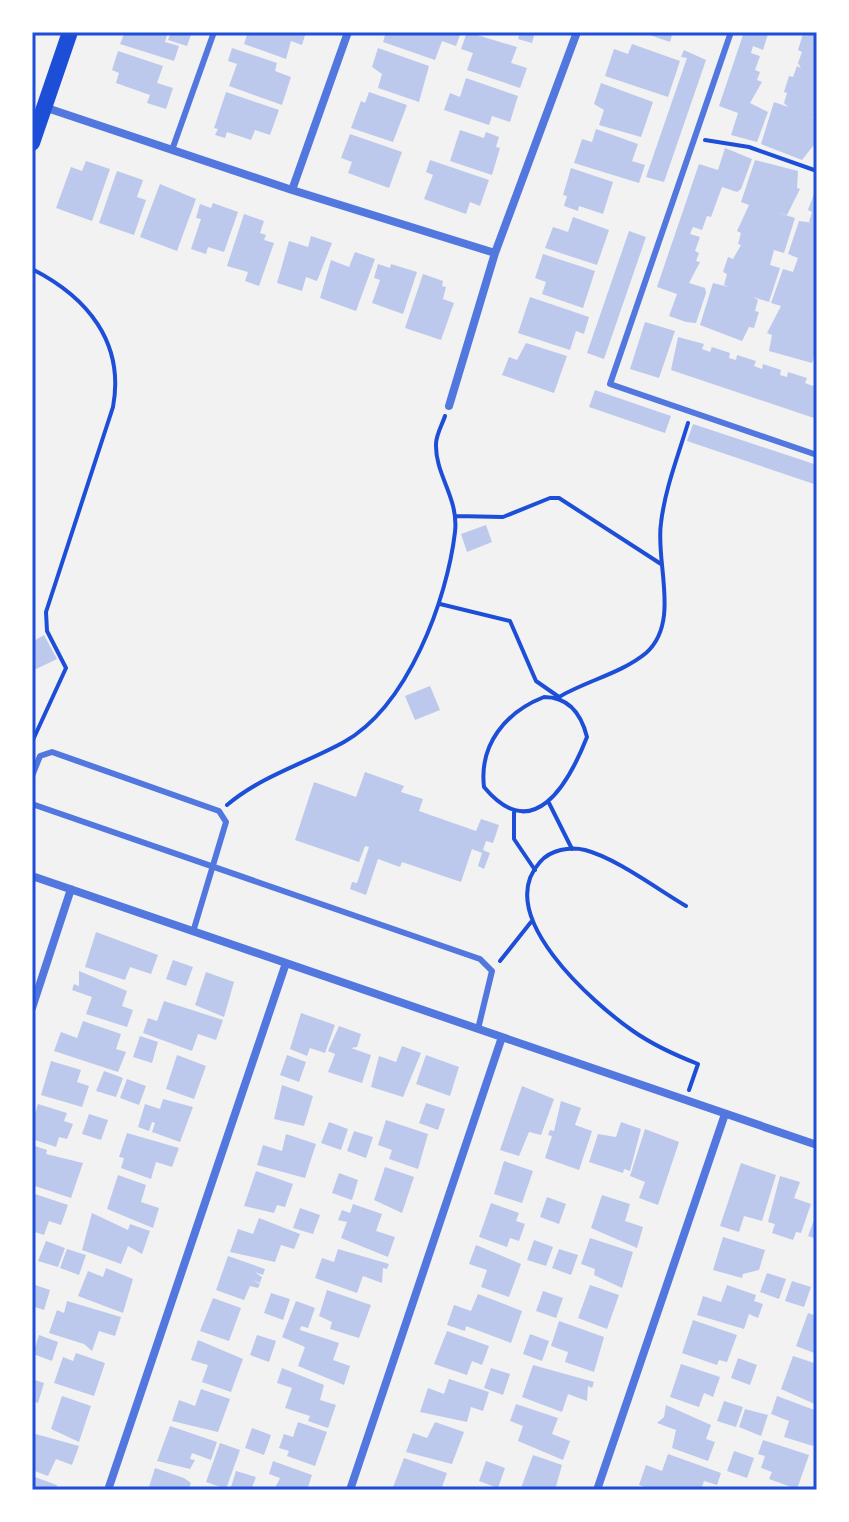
<svg xmlns="http://www.w3.org/2000/svg" width="849" height="1522" font-family="'Times New Roman',serif">
  <style>
    .building { fill: #bdc9ec }
    .lines { fill: none; stroke-linecap: round; stroke-linejoin: round }
    .path { stroke: #1d4ed8; stroke-width: 4 }
    .service { stroke: #5277de; stroke-width: 6 }
    .minor { stroke: #5277de; stroke-width: 8 }
    .secondary { stroke: #1d4ed8; stroke-width: 16 }
    .neatline { fill: none; stroke: #1d4ed8; stroke-width: 3 }
  </style>
  <rect width="100%" height="100%" fill="#f2f2f2"/>
  <path class="building" d="M125,32l42,3 -2,7 14,4 -5,15 -54,-17z
    M171,32h21l-5,14 -19,-6z
    M248,32h58l-4,13 -11,-4 -5,18 -42,-15z
    M386,32h75l-5,14 -14,-5 -7,19 -52,-18z
    M467,32l50,15 -6,16 16,5 -7,20 -53,-18 6,-17 -12,-4z
    M520,32h15l-3,11 -14,-4z
    M641,32h32l-3,10z
    M744,32h30l-6,2 -5,16 -10,-4 -2,7 9,3 -5,14 5,2 -3,8 5,2 -12,21 18,9 -11,30 -26,-7 7,-22 -19,-7z
    M809,32h8v85h-5l5,2v22l-15,19 -41,-16 13,-42 14,5 -4,-4 3,-10 -3,-1 5,-16 4,1 4,-11 4,2 -3,-5 4,-11 -4,-2 5,-16 5,2z
    M632,44l48,17 -12,36 -63,-21 9,-27 14,5z
    M232,48l45,15 -2,8 16,6 -9,28 -53,-19 8,-22 -9,-3z
    M378,48l51,18 -10,36 -41,-14 4,-14 -10,-7z
    M684,50l22,10 -42,122 -18,-5 41,-119 -6,-1z
    M118,51l45,15 -6,17 16,5 -7,21 -19,-6 3,-8 -34,-12 3,-10 -7,-3z
    M466,78l52,18 -8,26 -18,-6 -3,9 -45,-15 6,-17 10,4z
    M601,83l52,19 -12,35 -42,-12 5,-15 -10,-6z
    M226,92l53,18 -9,25 -15,-5 -4,10 -24,-8 -2,6 -10,-3 3,-6 -4,-1z
    M369,92l38,13 -14,37 -42,-14 10,-27 4,2z
    M596,129l42,15 -6,17 13,4 -6,18 -65,-20 8,-24 10,3z
    M460,130l24,8 2,-6 13,5 -3,10 4,1 -8,27 -42,-14z
    M350,134l52,18 -13,36 -41,-15 4,-11 -11,-4z
    M725,148l27,11 -11,30 -4,3 -15,-5 -11,30 -4,-1 -5,14 -9,-3 -3,7 10,3 -5,14 4,2 -3,8 4,1 -11,21 16,5 1,5 -10,30 -10,-1 -17,-6 8,-22 -20,-7 42,-123 19,6z
    M430,160l59,20 -9,26 -10,-4 -4,12 -42,-15 9,-24 -7,-3z
    M755,160l43,11 -1,17 3,1 -13,26 -8,-2 16,5 -11,35 -10,-3 -4,15 10,3 -11,34 -16,-5 5,3 -3,11 4,1 -5,16 -5,-1 -7,14 -42,-16 13,-42 16,4 -5,-2 3,-11 -4,-2 5,-15 5,2 8,-14 -3,-1 3,-11 -4,-2 12,-26 -8,-3z
    M86,161l24,8 -18,52 -36,-13 15,-41 11,4z
    M571,168l42,14 -10,32 -24,-8 -1,5 -14,-5 3,-10 -4,-1z
    M117,171l26,9 -6,17 9,3 -12,35 -35,-12z
    M160,184l36,15 -19,52 -37,-14z
    M814,194l3,1v121h-5l5,2v30l-5,15 -43,-12 3,-16 -5,-2 14,-27 -10,-3 12,-34 10,3 5,-14 -10,-4 11,-33 15,2 -5,-1 3,-10 -4,-2z
    M213,203l25,9 -14,40 -16,-5 -2,7 -15,-5 10,-30 -5,-1 4,-14 11,4z
    M244,214l20,7 -4,12 6,2 -2,5 10,3 -15,43 -14,-5 3,-9 -21,-6z
    M573,217l36,13 -12,35 -52,-17 8,-21 15,5z
    M629,231l17,6 -42,122 -17,-6z
    M311,236l21,7 -15,38 -11,-4 -4,14 -25,-8 12,-42 19,6z
    M355,252l20,7 -19,52 -36,-13 11,-38 18,7z
    M543,254l52,17 -12,37 -41,-14 4,-12 -11,-4z
    M378,264l12,4 1,-4 26,8 -14,42 -31,-11 8,-23 -6,-2z
    M423,274l20,7 -1,5 4,1 -3,12 11,4 -13,37 -36,-12z
    M530,297l59,20 -5,17 -8,-3 -6,19 -52,-17z
    M645,322l30,9 -16,47 -29,-9z
    M678,337l26,7 -2,5 8,3 2,-5 18,6 -1,5 7,2 1,-5 19,6 -2,5 8,3 1,-5 18,6 -1,5 7,2 1,-5 19,6 -2,5 8,3 4,-4v37l-146,-49z
    M526,343l41,13 -13,37 -52,-18 7,-18 8,3z
    M595,390l76,26 -6,17 -76,-26z
    M693,424l124,41v20l-130,-44z
    M486,525l6,17 -25,10 -6,-18z
    M44,635l13,24 -25,12v-29z
    M430,686l10,24 -25,10 -10,-24z
    M365,772l39,14 -3,6 22,7 -4,12 57,20 5,-12 18,6 -6,18 -7,-2 -4,12 -10,-4 -11,33 -59,-20 -2,5 -22,-8 -12,36 -16,-6 2,-7 5,1 12,-36 -4,-1 -6,16 -64,-22 19,-58 42,15z
    M483,850l7,3 -6,16 -6,-3z
    M96,932l62,23 -7,19 -21,-7 -5,13 -40,-13z
    M173,960l20,7 -7,19 -20,-7z
    M79,971l48,20 -5,15 11,4 -6,17 -41,-13 6,-17 -20,-7 2,-6 5,2z
    M206,972l28,10 -10,35 -29,-12z
    M164,1001l59,19 -7,20 -18,-6 -6,17 -49,-18 5,-15 9,3z
    M301,1013l34,12 -10,28 -15,-5 -3,8 -17,-7z
    M83,1021l38,13 -5,15 10,3 -8,20 -64,-21 7,-19 16,6z
    M339,1026l22,8 -4,13 -6,1 20,7 -9,28 -34,-11 7,-18 -7,-3z
    M140,1036l18,6 -6,21 -19,-6z
    M402,1046l19,7 -18,44 -32,-10 8,-31 17,6z
    M177,1055l29,11 -12,33 -28,-10z
    M287,1055l19,7 -7,20 -19,-7z
    M426,1055l33,12 -9,29 -34,-12z
    M51,1061l30,9 -4,12 12,4 -7,21 -41,-12z
    M104,1071l19,7 -7,19 -20,-6z
    M127,1079l19,7 -7,19 -19,-7z
    M282,1085l31,11 -9,30 -30,-7z
    M522,1086l32,13 -13,36 -12,-3 -10,24 -19,-6z
    M163,1099l30,8 -13,35 -28,-10 3,-9 -3,-1 -3,9 -11,-4 7,-23 15,5z
    M561,1101l20,7 -6,17 17,6 -13,39 -34,-12 7,-22 -4,-1 2,-5 4,1z
    M426,1103l19,6 -7,21 -19,-7z
    M38,1104l29,9 -3,8 9,3 -6,15 -8,-2 -3,10 -24,-8v-16z
    M89,1114l19,6 -7,20 -19,-6z
    M386,1120l42,14 -10,35 -29,-10 3,-9 -14,-5z
    M329,1122l19,7 -7,21 -20,-7z
    M621,1122l20,7 -11,42 -6,-2 -1,4 -34,-11 9,-28 18,3z
    M645,1129l34,13 -21,63 -19,-7 6,-16 -15,-6z
    M354,1131l19,6 -7,21 -19,-7z
    M127,1133l52,15 -7,19 -16,-5 -5,17 -30,-11 3,-10 -5,-1z
    M286,1134l30,10 -11,34 -48,-13 6,-20 19,6z
    M32,1145l15,5 -1,4 37,9 -12,35 -39,-13z
    M504,1161l29,10 -11,32 -28,-9z
    M741,1163l35,12 -14,46 -18,-5 -5,16 -19,-6z
    M385,1167l29,10 -12,36 -28,-13z
    M256,1171l37,13 -8,23 -8,-2 -3,8 -30,-7z
    M339,1173l19,7 -6,20 -20,-7z
    M118,1175l28,10 -5,17 18,6 -6,20 -46,-19z
    M780,1176l20,6 -6,16 17,6 -10,29 -5,-1 -3,8 -21,-7 3,-9 -7,-2z
    M32,1193l36,12 -7,20 -12,-4 -5,14 -12,-4z
    M602,1195l28,9 -5,17 18,6 -6,21 -46,-20z
    M547,1197l19,7 -7,20 -19,-7z
    M491,1203l28,10 -3,8 9,3 -6,17 -9,-3 -3,9 -28,-10z
    M353,1204l29,10 -6,17 19,6 -7,20 -47,-19 6,-16 -9,-2 4,-10 8,3z
    M300,1208l20,7 -7,19 -20,-6z
    M817,1212v27l-9,-3z
    M92,1213l36,17 2,-6 20,7 -8,23 -14,-8 -7,18 -39,-14z
    M259,1218l41,16 -6,15 -13,-4 -6,17 -45,-10 8,-23 15,5z
    M723,1237l42,13 -6,20 -16,4 -1,4 -29,-8z
    M590,1238l43,14 -11,36 -28,-13 1,-6 -14,-5z
    M534,1240l19,7 -7,19 -19,-6z
    M46,1241l19,7 -7,19 -20,-6z
    M476,1245l45,19 -12,33 -28,-10 6,-17 -18,-6z
    M67,1249l19,6 -7,20 -19,-7z
    M338,1249l51,15 -2,5 -4,-1 -1,15 -19,-7 -6,17 -42,-15 7,-20 12,4z
    M559,1249l19,6 -7,20 -19,-7z
    M228,1256l37,13 -2,6 -8,-3 7,5 -2,6 -8,-3 8,4 -2,4 -8,-2 -6,14 -28,-10z
    M106,1268l27,11 -10,34 -45,-17 10,-25 15,6z
    M767,1273l19,6 -7,20 -19,-7z
    M792,1281l19,6 -7,20 -19,-6z
    M32,1284l18,6 -6,20 -12,-4z
    M590,1285l29,10 -12,34 -29,-11z
    M727,1285l29,10 -2,6 9,3 -5,14 -9,-4 -5,15 -47,-14 6,-19 18,6z
    M327,1290l44,15 -12,33 -29,-9 2,-7 -13,-6z
    M543,1291l20,7 -7,20 -20,-7z
    M271,1293l19,6 -7,21 -19,-7z
    M478,1294l44,17 -11,32 -45,-17 -1,5 -18,-6 7,-20 17,6z
    M213,1298l28,10 -12,33 -29,-10z
    M67,1301l54,16 -6,19 -16,-5 -7,20 -8,-7 -35,-11 8,-23 7,3z
    M296,1301l19,7 -7,20 -7,-2 -1,4 39,13 -6,17 17,6 -6,19 -46,-19 7,-19 -23,-10z
    M808,1313l9,3v38l-21,-8z
    M693,1320l44,15 -10,27 -8,-2 -2,5 -35,-12z
    M559,1321l45,16 -10,35 -29,-10 3,-10 -17,-6z
    M447,1331l42,15 -7,19 -10,-4 -5,14 -33,-11z
    M530,1334l19,7 -7,20 -19,-7z
    M39,1335l19,7 -6,19 -19,-7z
    M257,1335l19,6 -7,21 -19,-7z
    M198,1340l45,19 -12,33 -29,-10 6,-17 -17,-5z
    M76,1353l29,10 -11,33 -40,-13 9,-26 10,4z
    M793,1356l24,8v41l-36,-16z
    M738,1358l19,7 -7,20 -19,-7z
    M681,1364l39,13 -7,20 -9,-4 -5,14 -29,-10z
    M533,1365l61,17 -2,6 -4,-2 -1,15 -19,-7 -6,18 -40,-15z
    M282,1368l42,17 -4,15 16,5 -8,23 -20,-7 2,-5 -25,-8 7,-20 -15,-5z
    M491,1368l19,6 -7,21 -19,-7z
    M32,1379l12,4 -6,20 -6,-2z
    M449,1379l40,13 -6,19 -12,-4 -4,15 -47,-10 8,-24 16,6z
    M201,1389l29,10 -12,33 -46,-11 7,-21 16,6z
    M62,1396l29,10 -12,36 -28,-13z
    M777,1396l40,15v28l-4,7 -29,-9 5,-16 -18,-7z
    M724,1401l19,6 -7,20 -19,-6z
    M516,1404l42,14 -6,16 18,7 -7,19 -45,-19 5,-15 -13,-5z
    M666,1405l45,20 -5,14 9,3 -7,19 -36,-13 4,-18 -19,-7 7,-6z
    M745,1409l23,6 -7,21 -22,-9z
    M298,1422l29,10 -12,34 -28,-10 2,-5 -10,-3 5,-14 9,3z
    M435,1422l29,10 -12,32 -46,-12 7,-19 14,5z
    M170,1426l47,16 -6,18 -19,-7 -2,6 5,1 -5,9 -33,-8z
    M252,1428l19,7 -7,20 -19,-7z
    M32,1433l47,13 -7,19 -16,-6 -8,17 -16,-6z
    M763,1440l46,15 -12,34 -28,-10 3,-7 -11,-4 4,-12 -7,-2z
    M220,1443l20,7 -14,39 -20,-7z
    M734,1451l20,7 -7,20 -20,-7z
    M668,1454l53,19 -4,12 -13,-4 -3,9h-48l-14,-5 7,-20 16,6z
    M533,1455l29,10 -7,25 -34,-2z
    M404,1458l43,15 -6,17h-49z
    M273,1461l39,14 -5,15h-33l6,-12 -11,-4z
    M486,1461l19,7 -7,20 -19,-7z
    M155,1468l29,10 7,5 -3,7h-40z
    M236,1471l20,6 -5,13h-21z
    M32,1476l25,9 -2,5h-23z"/>
  <g class="lines">
    <path class="path" d="M705,140l44,7 68,24
      M32,269c55,28 93,73 81,138l-67,205 1,19 19,37 -34,74
      M456,516l47,1 47,-19h9l102,66
      M440,604l70,17 26,60 23,16c27,-16 63,-24 87,-44 35,-31 9,-91 15,-130 4,-34 17,-67 27,-100
      M544,697c24,0 37,16 43,40 -19,48 -54,109 -103,50 -5,-43 22,-75 60,-90z
      M549,803l23,46
      M227,805c36,-30 77,-41 117,-63 64,-36 103,-142 111,-210 4,-34 -20,-57 -19,-88 0,-9 6,-19 9,-28
      M514,812v27l21,31
      M686,906c-29,-17 -70,-48 -101,-56 -15,-4 -35,0 -45,12 -48,53 53,141 93,169 20,14 42,24 65,33l-9,26
      M500,961l31,-39"/>
    <path class="service" d="M731,32l-121,352 207,71
      M172,150l42,-118
      M32,776l8,-20 12,-4 167,59 7,11 -33,110
      M32,804l448,155 12,12 -14,58"/>
    <path class="minor" d="M44,107l248,83 203,63
      M292,190l56,-158
      M449,406l46,-153 82,-221
      M32,876l785,269
      M32,1008l39,-119
      M108,1490l178,-527
      M350,1490l152,-453
      M597,1490l128,-376"/>
    <path class="secondary" d="M32,143l38,-111"/>
  </g>
  <rect width="849" height="1522" fill="none" stroke="#ffffff" stroke-width="68"/>
  <rect x="34" y="34" width="781" height="1454" class="neatline"/>
</svg>
